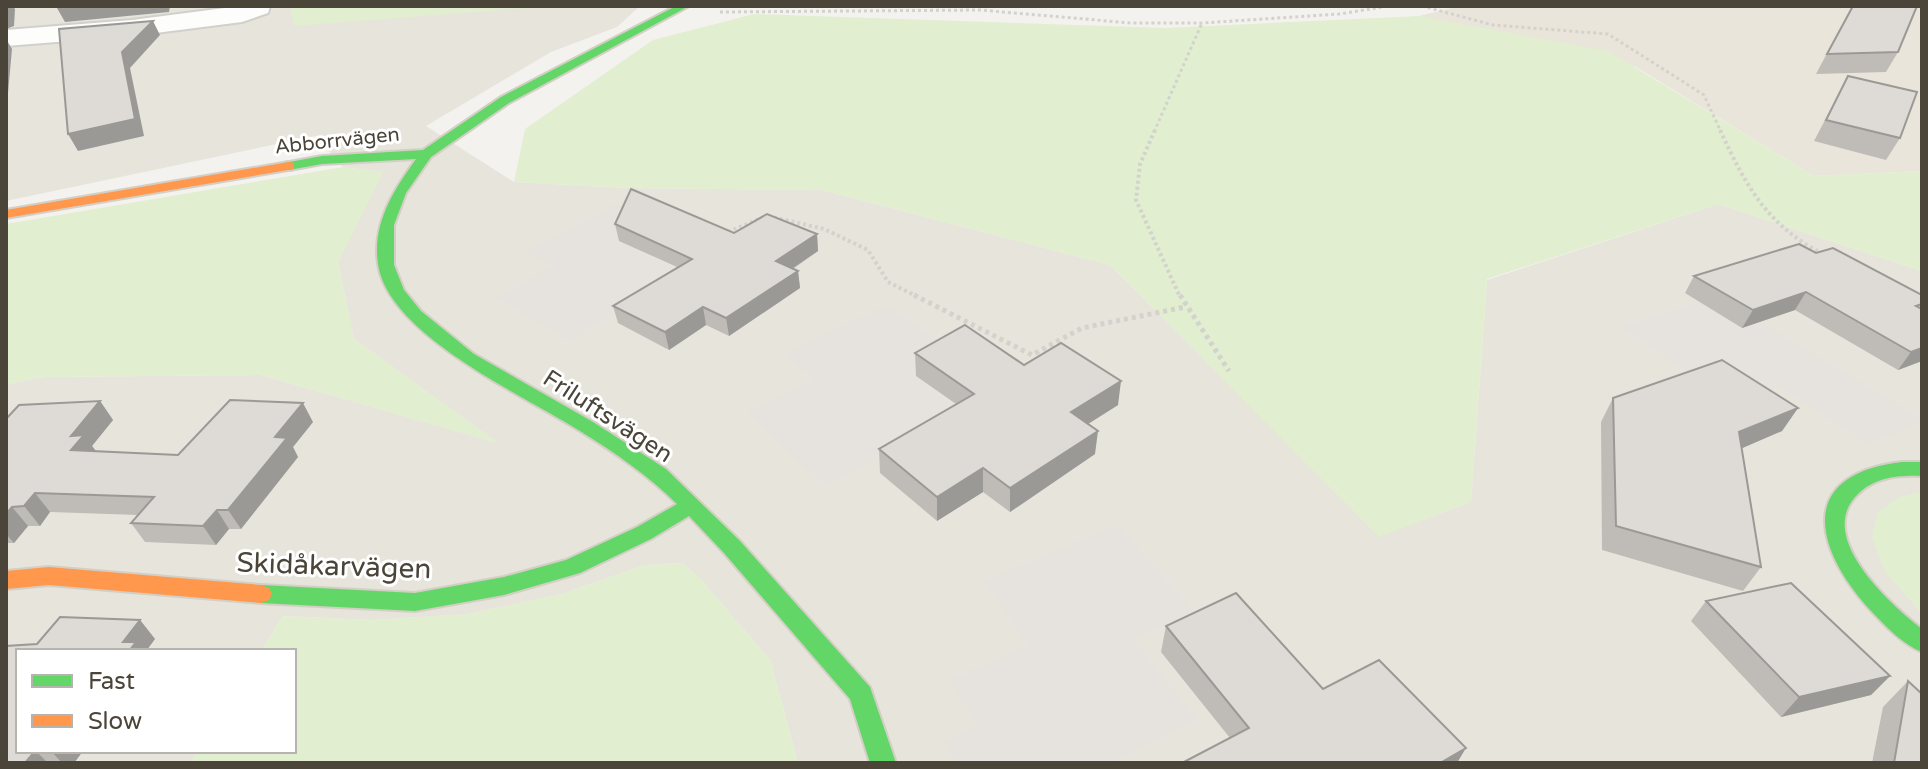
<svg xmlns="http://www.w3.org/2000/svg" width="1928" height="769" font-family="'Varela Round',sans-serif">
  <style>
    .residential { fill: #e7e4dc }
    .education { fill: #eae5da }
    .green { fill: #e1eecf }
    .parking { fill: #e6e3df }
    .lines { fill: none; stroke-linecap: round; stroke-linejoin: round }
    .street-casing { stroke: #d2d0cb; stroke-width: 4 }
    .fast-casing { stroke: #d3cfc5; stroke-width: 4 }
    .slow-casing { stroke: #d3cfc5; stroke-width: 4 }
    .path-far2 { stroke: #d3d2cc; stroke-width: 3; stroke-dasharray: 3 3; stroke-linecap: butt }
    .path-far1 { stroke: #d3d2cc; stroke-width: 4; stroke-dasharray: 3 3; stroke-linecap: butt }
    .path { stroke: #d3d2cc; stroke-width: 5; stroke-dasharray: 4 4; stroke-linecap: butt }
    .street { fill: #fdfdfc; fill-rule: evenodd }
    .fast { fill: #63d668; fill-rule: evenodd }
    .slow { fill: #ff974d; fill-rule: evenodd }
    .wall { fill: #bfbcb8 }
    .shaded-wall { fill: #9b9996 }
    .building { fill: #dedbd6; stroke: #9b9996; stroke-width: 2 }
    .labels { text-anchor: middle; stroke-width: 6; stroke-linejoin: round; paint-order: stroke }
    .far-street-label { font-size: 20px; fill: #4b4439; stroke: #fff }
    .street-label { font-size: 24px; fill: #4b4439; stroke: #fff }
    .near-street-label { font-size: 28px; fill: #4b4439; stroke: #fff }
  </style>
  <rect width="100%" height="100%" fill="#f4f2ee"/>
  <path class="residential" d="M6,6h634l-23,21 -66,25 -125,74 88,56 112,6 196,2 288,75 269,271 92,-34 16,-222 231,-76 204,67v492h-1124l-28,-103 -69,-80 -19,-17 -37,2 -83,29 -94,20 -95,6 -90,-4 -22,35h-243v100h180l-7,12h-185v-379l38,-7 217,-2 237,68 -144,-104 -16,-77 44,-90 -39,-5 -28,-31 -309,65z"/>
  <path class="education" d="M1460,6h462v165l-108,5 -178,-109 -217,-51z"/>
  <path class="green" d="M290,6h262l-258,20z
    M754,14l412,14 253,-12 189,35 206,125 108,-5v100l-204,-67 -231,75 -16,223 -92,35 -269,-272 -288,-75 -196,-2 -112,-6 11,-53 128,-89z
    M343,167l40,5 -45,90 16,77 146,105 -239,-69 -217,2 -38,7v-160z
    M1922,492v122l-37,-42 -13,-34 6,-26 21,-15z
    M682,563l19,17 69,80 28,103h-607l7,-12h96v-100h-33l22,-35 90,4 95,-6 94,-20 83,-29z"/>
  <path class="parking" d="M616,204l57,26 -36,21 46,22 -114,68 -74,-43 59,-32 -28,-15z
    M1700,302l42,26 18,-6 162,97v4l-53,21 -91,-57 -42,16 -115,-76z
    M887,305l62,43 -41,23 51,39 -133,77 -79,-74 67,-34 -29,-25z
    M1118,525l76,87 -60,28 63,79 -84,44h-156l-12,-21 32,-16 -27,-46 78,-35 -45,-64z"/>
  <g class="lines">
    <g class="street-casing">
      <path id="street" d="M270,6l-2,7 -26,9 -110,14 -126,10v-16l126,-10 108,-14z"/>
    </g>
    <g class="fast-casing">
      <path id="fast" d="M676,6h13l-180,97 -78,54 -25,36 -12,32v40l10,25 17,21 53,43 119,68 73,47 74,72 130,146 26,76h-26l-20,-64 -126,-146 -35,-37 -38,23 -71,34 -76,22 -89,16 -154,-8 -8,-3 -3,-6 3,-6 8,-3 154,8 89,-16 62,-17 71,-33 40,-23c-29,-29 -62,-51 -97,-73 -55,-35 -192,-96 -202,-167 -6,-41 16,-74 38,-105l-94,5 -33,6 -7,-4 2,-3 38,-7 101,-6 78,-53z
        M1902,462h20v14c-23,-1 -47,1 -64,18 -44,42 32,110 64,135v23c-18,-7 -35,-24 -48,-38 -57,-60 -83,-139 28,-152z"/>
    </g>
    <g class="slow-casing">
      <path id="slow" d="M289,162l5,1v6l-288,49v-8z
        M49,567l212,18 8,3 3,6 -3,6 -8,3 -212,-18 -43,4v-18z"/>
    </g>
    <path class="path-far2" d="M1422,6l71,19 115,9 96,61 17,37
      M720,12l260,-2 151,13h71l137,-9 51,-8
      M1154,132l48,-109"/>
    <path class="path-far1" d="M1155,130l-15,34 -4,36 44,97
      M1720,130c26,56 47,96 105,125
      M768,216l56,13 44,21 20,32 30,15
      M728,232l31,-13"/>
    <path class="path" d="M914,295l118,60 50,-27 103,-21
      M1180,295l49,76"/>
    <use href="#street" class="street"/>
    <use href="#fast" class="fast"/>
    <use href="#slow" class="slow"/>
  </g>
  <path class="wall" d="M1852,6l46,46 -12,20 -70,2z
    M1848,76l52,62 -14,22 -72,-19z
    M615,224l119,9 83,1 1,17 -25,18 5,2 2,17 -71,48 -23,-11 -37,25 -51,-27 -5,-17 64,-39 -58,-26z
    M1799,244l123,117 -24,9 -103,-60 -53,18 -57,-35 9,-17z
    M915,353l109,12 94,40 -30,19 7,30 -85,58 -27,-20 -46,29 -57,-48 -1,-24 77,-45 -40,-28z
    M1613,398l185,10 -16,23 -40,17 19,119 -18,24 -141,-41 -1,-128z
    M100,401l13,19 -21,26 4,5 82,4 135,-33 -20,25 5,10 -57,72h-12l-13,16 -71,-3 -14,-19 7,-8 -88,-3 -10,14h-12l-14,17h-8v-124z
    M1706,601l184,75 -19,19 -90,22 -90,-96z
    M60,617l80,3 15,19 -9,12h-128v100h65l-9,12h-68v-117l31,-2z
    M1166,626l157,63 -93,49 -69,-86z
    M1908,681l14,82h-50l11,-56z"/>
  <path class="shaded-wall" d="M7,6h6l2,3 -1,17 -8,3z
    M76,6h94l-1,6 -104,10 -8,-14z
    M153,21l7,14 -30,33 14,68 -66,15 -10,-17 54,-82z
    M6,39l6,10 -6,66z
    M817,234l1,17 -40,27 -2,-17z
    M798,271l2,17 -71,48 -3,-18z
    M1806,292l-11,18 -53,18 11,-18z
    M703,307l3,18 -37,25 -4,-18z
    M1922,348v13l-24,9 13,-18z
    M1121,381l-3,24 -49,31 2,-24z
    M100,401l13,19 -21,26 6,8 -27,-4v-14z
    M303,403l10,19 -20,25 5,10 -57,72 -13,-19 47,-73z
    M1798,408l-16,23 -58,25 15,-24z
    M1098,431l-3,23 -85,58v-24z
    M983,468v24l-46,29v-24z
    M35,493l15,19 -10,14 -16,-20z
    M12,507l16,19 -14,17 -8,-9v-20z
    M217,510l12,19 -13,16 -13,-19z
    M140,620l15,19 -9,12h-17l-6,-9z
    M1890,676l-19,19 -90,22 18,-20z
    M1466,748l-9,15h-17z
    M35,751h1l12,12h-23z
    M51,751h32l-9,12h-12z"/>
  <path class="building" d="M1853,6h64l-19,46 -71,2z
    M153,21l-31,31 13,67 -67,15 -9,-105z
    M1848,76l69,16 -17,46 -74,-18z
    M631,189l103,44 33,-19 50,20 -41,27 22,10 -72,47 -23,-11 -38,25 -52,-26 79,-47 -77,-35z
    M1799,244l17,9 17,-5 89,47v9l-6,2 6,3v39l-11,4 -105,-60 -53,18 -59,-34z
    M965,325l59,40 37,-22 60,38 -50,31 27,19 -88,57 -27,-20 -46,29 -58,-48 95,-55 -59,-41z
    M1722,360l76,48 -59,24 22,135 -145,-41 -3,-128z
    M230,400l73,3 -28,34 12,1 -59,72h-11l-14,16 -72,-3 23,-26 -119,-4 -11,13 -12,1 -6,7v-95l13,-14 81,-4 -29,35 13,-1 -13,15 107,5z
    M1791,583l99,93 -91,21 -93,-96z
    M1236,593l87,96 56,-29 87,88 -26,15h-258l67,-35 -83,-102z
    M60,617l80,3 -17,22h13l-7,9h-111v100h17l-10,12h-19v-117l31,-2z
    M1908,681l14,13v69h-28z"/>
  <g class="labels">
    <g class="far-street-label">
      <text transform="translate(337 140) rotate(-6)" y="7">Abborrvägen</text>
    </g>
    <g class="street-label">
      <text transform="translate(608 416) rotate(33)" y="8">Friluftsvägen</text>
    </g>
    <g class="near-street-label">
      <text transform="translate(334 565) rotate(2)" y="10">Skidåkarvägen</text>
    </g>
  </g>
  <rect width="1928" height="769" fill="none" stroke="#4b4439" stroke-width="16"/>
  <rect x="16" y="649" width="280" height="104" fill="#ffffff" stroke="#b7b4b0" stroke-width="2"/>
  <rect x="32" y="675" width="40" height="12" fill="#63d668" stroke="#b7b4b0" stroke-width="2"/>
  <text x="88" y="689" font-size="24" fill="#4b4439">Fast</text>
  <rect x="32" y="715" width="40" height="12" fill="#ff974d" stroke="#b7b4b0" stroke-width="2"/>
  <text x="88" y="729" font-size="24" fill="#4b4439">Slow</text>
</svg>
